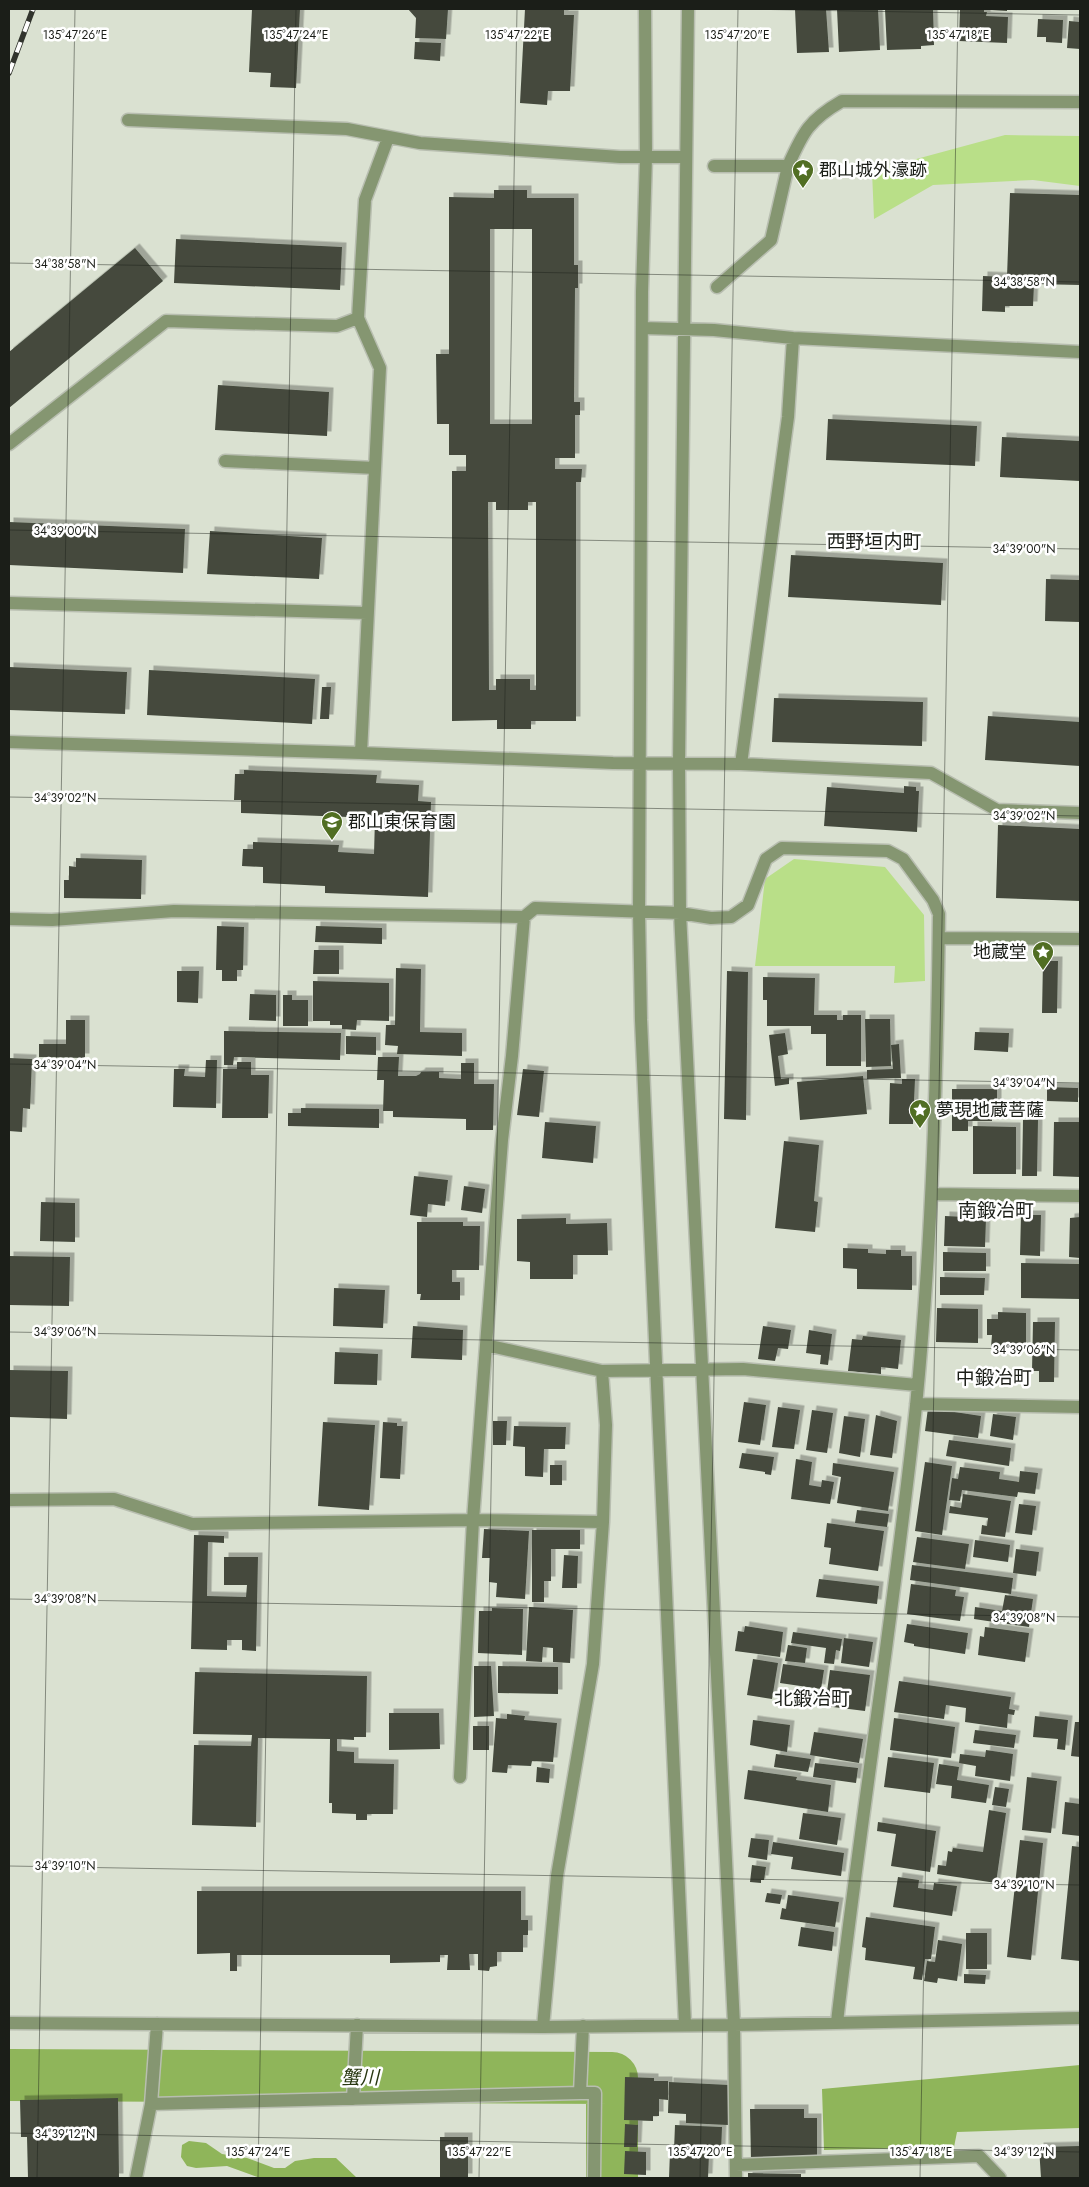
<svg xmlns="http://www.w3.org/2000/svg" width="1089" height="2187" font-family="Jost,'Noto Sans JP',sans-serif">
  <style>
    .green { fill: #b9df88 }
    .water { fill: #8fb55a }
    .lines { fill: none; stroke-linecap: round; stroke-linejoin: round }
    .river { stroke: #8fb55a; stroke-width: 52 }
    .building { fill: #444a3d; fill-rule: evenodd; filter: url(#shadow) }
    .minor-casing { stroke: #b8beb0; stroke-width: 15 }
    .minor { stroke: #859671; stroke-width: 12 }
    .rail-casing { stroke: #31342d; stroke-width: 5.5 }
    .rail { stroke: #fff; stroke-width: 4; stroke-dasharray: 11; stroke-linecap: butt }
    .ticks { fill: none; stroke: #1b1e18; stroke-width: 1; stroke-opacity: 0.45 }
    .labels { text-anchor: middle; stroke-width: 5; stroke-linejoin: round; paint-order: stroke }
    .poi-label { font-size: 18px; fill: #1b1e18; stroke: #fff; text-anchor: start }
    .neighbourhood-label { font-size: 19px; fill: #1b1e18; stroke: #fff }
    .water-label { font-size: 19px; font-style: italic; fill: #293812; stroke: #fff }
    .ticks-label { font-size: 12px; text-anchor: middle; fill: #1b1e18; stroke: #fff; stroke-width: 5; stroke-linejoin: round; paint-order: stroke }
  </style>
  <defs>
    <filter id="shadow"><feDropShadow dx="4.5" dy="-4.5" stdDeviation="0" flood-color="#0004"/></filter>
  </defs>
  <rect width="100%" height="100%" fill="#dae1d1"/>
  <path class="green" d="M1005,135l75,1v50l-47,-6 -100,5 -59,34 -2,-48z
    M794,859l91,8 39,48 1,66 -31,2 1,-17h-140l10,-87z"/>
  <path class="water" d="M1080,2065v63l-123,4 -3,15 -130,3 -2,-61z
    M189,2141l17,2 16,11 25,4 27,10h11l10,-7 19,-3h22l21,20h-97l-33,-12 -31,2 -9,-2 -6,-9 1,-12z"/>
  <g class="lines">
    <path class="river" d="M9,2075l603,3v100"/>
  </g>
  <path class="building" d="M252,9h48l-4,79 -26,-1 1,-14 -22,-1z
    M408,9h40l-2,30 -31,-1 1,-20z
    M525,9h39v6h10l-4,76h-22l-1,14 -27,-2z
    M795,9h31l3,43 -32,1z
    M837,9h41l2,41 -41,2z
    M885,9h48l1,36 -13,1v3l-34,1z
    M960,9h24v3h3l-1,4 22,1 -1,26 -48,-2z
    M990,9h17v2l-17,-1z
    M1038,19l25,1 -1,23 -16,-1v-5h-9z
    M1069,21l11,1v27l-13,-1z
    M415,42l26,1 -1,18 -26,-2z
    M494,190h33v8h47v67h4v23h-3l-1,114h6v13h-5v43h-20v11h27l-1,13h-5v239h-45v8h-34v-9l-45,1v-250h14v-16h-17v-31h-12l-1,-70h13v-157l45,1zM490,229h42v195h-42zM488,502h8v8h32v-8h8v188h-6v-11h-34v11h-7z
    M1010,193l70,2v90l-46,-1 -1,22h-28v6l-23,-1 1,-35 24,1z
    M176,239l166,8 -2,43 -166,-7z
    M135,248l28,33 -154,127v-56z
    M218,385l111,7 -2,44 -112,-6z
    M828,419l149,7 -2,40 -149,-6z
    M1002,437l78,4v40l-80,-4z
    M9,522l176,7 -2,44 -174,-8z
    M210,531l112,7 -3,41 -112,-5z
    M791,555l152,8 -2,42 -153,-8z
    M1046,579l34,1v42l-35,-1z
    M9,667l118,5 -2,42 -116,-4z
    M149,670l166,9 -3,45 -165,-9z
    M322,687h9l-2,32h-9z
    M774,698l149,4 -1,44 -150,-4z
    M988,716l92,6v44l-95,-6z
    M244,770l133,5 -1,8 43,2 -1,16 13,1 -3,95 -103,-4v-7l-62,-3v-16l-21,-1 1,-17h10v-7l86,3 -1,7 36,2 1,-36 -134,-5v-13h-7l1,-26h9z
    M904,786l12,1v4h3l-2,41 -93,-6 3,-39 77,6z
    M998,825l82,4v72l-84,-3z
    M76,858l66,2 -1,39 -77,-1v-18h5v-14l7,1z
    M217,926l27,1 -1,43h-6v11h-15v-11h-6z
    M316,926l66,2v16l-67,-2z
    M314,950h25v24h-26z
    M1043,961h15l-1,52h-15z
    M396,968l25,1 -1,63 42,1v23l-65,-2 1,-8 -13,-1 1,-20h9z
    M177,971h22l-1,32 -21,-1z
    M727,971l21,1 -2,148 -22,-1z
    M763,977l52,1 -1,37h23v5h6v-5h18v51h-35v-32h-15v-8h-44v-26h-4z
    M313,981l76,2v38l-32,-1 -1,10 -14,-1v-4h-12v-4h-17z
    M250,994l26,1v26l-27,-1z
    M283,995h9v5h16v26h-25z
    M865,1019h25l1,47 -25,1z
    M66,1020h19v38l-46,-1v-13h27z
    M224,1031l117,2 -1,27 -106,-3 -1,8h-9z
    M975,1032l34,1 -1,19 -34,-2z
    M785,1033l3,21 -10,2 3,23 8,-1v6l-14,2 -6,-51z
    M346,1036l30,1v18l-30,-1z
    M899,1044l2,34 -34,1v-9l26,-1 -2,-24z
    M378,1057h21l-1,19h18l4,-2 1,-2h18v6l22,1v-16h13v21h20l-1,46h-27v-11l-73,-2v-6h-10l1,-31h-7z
    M9,1058l23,1 -2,50 -7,-1 -1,24 -13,-1z
    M206,1060h11l-1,48 -43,-1 1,-38h11l-1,7 21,1z
    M237,1062h14v13h18l-1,43h-46l1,-49h14z
    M523,1069l21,2 -5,46 -22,-2z
    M863,1076l4,38 -67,6 -3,-38z
    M902,1079h13l-2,45h-24l1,-41 12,1z
    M1047,1087l31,1v14l-31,-1z
    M952,1089h45v23h-5v9h-24v10h-16z
    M301,1108l78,1v19l-91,-2v-13h13z
    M1023,1120h15l-1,56h-15z
    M545,1122l51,4 -3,37 -51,-5z
    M1054,1122h26v55l-27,-1z
    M973,1126l43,1v47h-43z
    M784,1141l35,4 -5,56 4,1 -3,30 -40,-4z
    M414,1176l34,4 -3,26 -17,-2 -1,13 -17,-2z
    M464,1186l21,3 -3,24 -21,-3z
    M41,1202l34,1v39l-35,-1z
    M1021,1215h20l-1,41 -20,-1z
    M945,1216l41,2 -1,29 -41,-1z
    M1080,1217v41l-11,-1 1,-39z
    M566,1218v6l41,-1 1,32h-35v24h-43v-17l-13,-1v-42z
    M417,1222h46v4h17l-1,44h-27v12h8v18h-40l1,-6h-4z
    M843,1248l25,1v4l18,1v-4h15v6h11v34l-55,-1v-20l-14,-1z
    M943,1252l43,1v18h-43z
    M9,1256l61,1 -1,49 -60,-1z
    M1021,1263l59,1v35l-59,-1z
    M940,1277l45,1 -1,17h-44z
    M334,1288l51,2 -2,38 -50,-2z
    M937,1308l41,1v34l-42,-1z
    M998,1312l28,1v34h-35l1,-12h-5v-16h11z
    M1033,1322h22l-1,60h-15v-11h-7z
    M413,1326l50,4 -1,30 -51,-2z
    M763,1326l28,4 -3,19 -10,-1 -3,13 -17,-2z
    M809,1330l23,4 -4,31 -8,-1 1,-9 -15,-2z
    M863,1336l38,4 -3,29 -17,-2v7l-33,-3 4,-32 10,1z
    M335,1352l43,2 -1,31 -43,-1z
    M9,1370l59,1 -1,48 -58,-2z
    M744,1402l22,3 -6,40 -22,-3z
    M778,1407l22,3 -6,39 -22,-2z
    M928,1408l53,8 -3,22 -53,-7z
    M812,1410l21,3 -6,40 -21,-3z
    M993,1414l23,3 -3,23 -23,-4z
    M876,1415l21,6 -5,37 -22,-3z
    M844,1416l21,3 -5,38 -21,-4z
    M493,1421h14l-1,24h-13z
    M323,1422l52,3 -6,85 -51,-4z
    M383,1422l14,1v3h6l-3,53 -20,-1z
    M514,1426l52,1 -1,22h-21l-1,28 -18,-1v-29l-12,-1z
    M949,1440l62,8 -2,18 -63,-10z
    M742,1453l32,4 -3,18 -6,-1v-2l-26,-4z
    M796,1459l16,3 -3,23 12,2 1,-7 12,2 -4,22 -39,-5z
    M925,1462l27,4 -10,69 -27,-4z
    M833,1463l61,9 -6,39 -51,-8 4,-26 -9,-2z
    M550,1465h12v20h-12z
    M960,1467l40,5 -1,7 20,3 1,-11 18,2 -3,21 -17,-2 -1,5 -55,-7 -2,11 -11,-1 3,-22 6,1z
    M963,1494l48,7 -6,36 -24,-3 1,-9 5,1 1,-8 -39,-5 1,-7 11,2z
    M1019,1504l17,2 -4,29 -17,-2z
    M857,1510l32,4 -2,13 -32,-4z
    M827,1523l57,8 -6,40 -49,-7 2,-16 -7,-1z
    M484,1529l45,2 -4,68 -29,-2 1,-14 -8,-1 1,-24h-8z
    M532,1530h48v19h-29v32h-7v21h-12z
    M194,1535l30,1v7l-16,-1 -1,54 39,1 1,-12h-23v-28h34l-2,94 -14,-1v-10h-15v10l-36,-1z
    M917,1537l52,7 -4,25 -52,-7z
    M975,1540l35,5 -2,17 -35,-5z
    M1016,1549l23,3 -3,24 -23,-3z
    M564,1555l14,1 -1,32h-15z
    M912,1565l101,13 -2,16 -101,-14z
    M819,1579l60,7 -2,18 -61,-7z
    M911,1584l45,6 -1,6 9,1 -4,24 -53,-7z
    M1005,1595l28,4 -4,28 -55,-8 1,-12 27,4z
    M529,1607l44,3 -3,53 -17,-1v-14l-10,-1 -1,15 -16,-1z
    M492,1608l31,1 -1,46 -44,-2 1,-42h13z
    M907,1624l61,9 -3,21 -51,-8v-2l-10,-2z
    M745,1626l38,6 -3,25 -45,-6 3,-20 6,1z
    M985,1627l44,6 -4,29 -47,-7 2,-19 4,1z
    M793,1632l49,7 -2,12 -4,-1 -2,14 -10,-1 2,-15 -35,-5z
    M844,1638l29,4 -4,25 -28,-4z
    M788,1645l19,3 -2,15 -20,-2z
    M753,1659l25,4 -6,36 -25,-4z
    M783,1664l41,6 -3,19 -41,-6z
    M474,1666h17l3,50 -20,1z
    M498,1666l60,1v27l-60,-1z
    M830,1670l40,5 -5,36 -40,-5z
    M195,1672l172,4 -1,61h-12v3l-17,-1v12l17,1v11l40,1 -1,50h-26v6h-11v-6l-24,-1v-10h-3l1,-64 -72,-1 -2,89 -64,-2 2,-80 57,1 1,-11 -59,-1z
    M899,1681l112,16 -2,12 6,1 -1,5 -6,-1 -1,14 -42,-6 1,-14 -20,-3 -2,14 -50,-7z
    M389,1713h50l1,36 -51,1z
    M507,1714l18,2 -1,4 33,3 -4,39 -21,-1 -1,5 -23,-1 -1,8 -15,-1 4,-54 11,1z
    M1035,1716l33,4 -3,30 -8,-1 1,-10 -25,-2z
    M894,1718l61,9 -4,31 -61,-8z
    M753,1720l37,5 -3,27 -37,-7z
    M1075,1722h5v35l-9,-1z
    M473,1726h16v24h-16z
    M975,1730l41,5 -2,13 -41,-5z
    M814,1732l49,7 -4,24 -49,-8z
    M986,1750l27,4 -3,27 -35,-5 1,-10 -17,-3 1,-9 25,3z
    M776,1754l35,5 -3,13 -34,-5z
    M888,1757l46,6 -4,30 -46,-6z
    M815,1763l43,5 -2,15 -43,-6z
    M939,1764l20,3 -2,13 32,5 -3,18 -35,-5 1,-12 -16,-2z
    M537,1767l13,2 -1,14 -13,-1z
    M748,1770l49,7 -1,3 35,5 -3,27 -84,-13z
    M1027,1777l30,4 -6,52 -29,-3z
    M995,1787l14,2 -3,18 -14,-2z
    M1065,1802l15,2v32l-18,-2z
    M989,1810l17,3 -10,70 -59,-9 1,-9 8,1 2,-15 4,1 1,-4 30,4z
    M803,1813l38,5 -4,27 -38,-6z
    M878,1822l58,9 -6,41 -39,-6 5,-32 -19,-3z
    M751,1838l18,2 -2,20 -19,-3z
    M1020,1840l23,3 -12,117 -24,-3z
    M773,1842l71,11 -3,23 -50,-7 2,-12 -22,-3z
    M1072,1846l8,1v114l-19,-2z
    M752,1865l14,2 -2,13h-3v3l-11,-1z
    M898,1877l21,3 -1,8 15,2 1,-7 23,3 -5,30 -59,-9z
    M197,1891h324v29h7v15h-5v17h-26v14l-7,1 -1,4 -11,-1v-16h-9l1,16h-23l1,-15h-8v7l-50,1v-8h-153v16h-7v-18l-33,1z
    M767,1893l15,2 -2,9 -15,-2z
    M788,1895l51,7 -4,25 -55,-8 2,-11 4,1z
    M866,1917l69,10 -4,32h-6l-3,21 -9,-1 2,-12 -50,-7 1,-12 -4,-1z
    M801,1927l33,5 -2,19 -34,-5z
    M966,1933h21v36h-21z
    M938,1940l24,4 -5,37 -19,-3 -1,5 -13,-2 3,-20 8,1z
    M964,1974l22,1 -1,9 -21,-1z
    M625,2077l29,1v3h14v19l-9,-1v17h-6v5l-29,-1z
    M669,2082l60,3 -1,40 -42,-2v-9l-18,-1z
    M118,2098l1,80h-91l-1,-41h-6l-1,-37z
    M750,2109h54v9h13v42l-66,1z
    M625,2124l13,1 -1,22h-13z
    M675,2125l47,2 -1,25 -47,-2z
    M440,2137h28v41h-28z
    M1080,2146v32h-39l-2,-31z
    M625,2151l21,1v23l-22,-1z
    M670,2152l39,2 -1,24h-39z
    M748,2173l53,1v4h-53z"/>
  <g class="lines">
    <g class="minor-casing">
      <path id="minor" d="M645,9l1,148 -4,135 -3,619 2,109 44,1005
        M688,9l-9,754 1,150 54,1112 2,153
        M128,120l219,9 73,14 200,14h66
        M714,166h74l-17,74 -54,47
        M788,166c15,-34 21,-46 54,-65l238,1
        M642,328l72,2 79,8 287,14
        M9,444l157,-123 171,5 21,-8
        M225,461l150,7
        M9,603l358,10
        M9,742l352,11 252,10 128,1 190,9 66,37 83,3
        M361,753l19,-385 -22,-50 7,-118 23,-62
        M741,764l47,-347 5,-79
        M9,919l43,1 122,-9 350,6 11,-9 145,5 31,5 20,-1 17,-12 18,-46 16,-11 106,3 15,8 30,41 6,14c-2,164 -7,328 -23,492 -22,206 -55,410 -79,616
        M939,938l141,1
        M932,1194l148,2
        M486,1345l116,26 141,-2 174,16
        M916,1404l164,3
        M9,1500l105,-1 78,25 281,-4 130,2 3,-97 -4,-54
        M460,1777l13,-257 13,-175 16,-205 10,-84 12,-139
        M9,2023l534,4 191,-2 346,-7
        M583,2026l-3,67h15l-1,85
        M543,2027l14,-151 36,-212 10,-142
        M353,2099l4,-74
        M151,2104l429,-11
        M736,2165l243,-9 21,22
        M136,2178l15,-74 6,-80"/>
    </g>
    <use href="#minor" class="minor"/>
    <g class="rail-casing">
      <path id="rail" d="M9,73l24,-64"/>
    </g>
    <use href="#rail" class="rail"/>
  </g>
  <path class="ticks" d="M742,9l338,6M9,263l1071,19M9,530l1071,19M9,797l1071,19M9,1064l1071,19M9,1332l1071,18M9,1599l1071,18M9,1866l1071,19M9,2133l1071,19M37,2178l38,-2169M258,2178l38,-2169M479,2178l38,-2169M700,2178l38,-2169M920,2178l38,-2169"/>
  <defs>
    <g id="sight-pin" transform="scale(1.125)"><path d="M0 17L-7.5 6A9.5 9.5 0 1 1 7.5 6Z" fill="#516e23" stroke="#fff"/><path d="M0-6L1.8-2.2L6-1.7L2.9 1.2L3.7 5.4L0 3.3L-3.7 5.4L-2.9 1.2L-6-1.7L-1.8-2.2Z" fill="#fff"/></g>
    <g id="school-pin" transform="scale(1.125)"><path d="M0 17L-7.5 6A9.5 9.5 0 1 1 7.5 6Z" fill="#516e23" stroke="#fff"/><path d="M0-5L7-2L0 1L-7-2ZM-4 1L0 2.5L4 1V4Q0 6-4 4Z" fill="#fff"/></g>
  </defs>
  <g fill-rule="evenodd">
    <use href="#sight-pin" x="803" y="170"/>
    <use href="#school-pin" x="332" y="822"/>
    <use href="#sight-pin" x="1043" y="952"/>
    <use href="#sight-pin" x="920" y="1110"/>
  </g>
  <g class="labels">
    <g class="poi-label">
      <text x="819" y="176">郡山城外濠跡</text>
      <text x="348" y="828">郡山東保育園</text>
      <text x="1027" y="958" text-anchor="end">地蔵堂</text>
      <text x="936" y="1116">夢現地蔵菩薩</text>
    </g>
    <g class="neighbourhood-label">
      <text x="874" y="548">西野垣内町</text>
      <text x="996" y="1217">南鍛冶町</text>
      <text x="994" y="1384">中鍛冶町</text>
      <text x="812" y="1705">北鍛冶町</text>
    </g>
    <g class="water-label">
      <text x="360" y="2084">蟹川</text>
    </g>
  </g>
  <g class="ticks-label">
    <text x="75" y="39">135°47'26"E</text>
    <text x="296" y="39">135°47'24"E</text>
    <text x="517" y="39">135°47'22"E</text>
    <text x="737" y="39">135°47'20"E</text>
    <text x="958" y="39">135°47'18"E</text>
    <text x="65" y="268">34°38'58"N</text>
    <text x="1024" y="286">34°38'58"N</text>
    <text x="65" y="535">34°39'00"N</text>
    <text x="1024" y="553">34°39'00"N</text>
    <text x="65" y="802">34°39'02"N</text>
    <text x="1024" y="820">34°39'02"N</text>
    <text x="65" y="1069">34°39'04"N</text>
    <text x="1024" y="1087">34°39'04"N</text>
    <text x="65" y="1336">34°39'06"N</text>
    <text x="1024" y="1354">34°39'06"N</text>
    <text x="65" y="1603">34°39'08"N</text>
    <text x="1024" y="1622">34°39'08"N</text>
    <text x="65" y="1870">34°39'10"N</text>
    <text x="1024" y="1889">34°39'10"N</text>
    <text x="65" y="2138">34°39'12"N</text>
    <text x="1024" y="2156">34°39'12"N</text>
    <text x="258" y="2156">135°47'24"E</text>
    <text x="479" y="2156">135°47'22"E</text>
    <text x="700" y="2156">135°47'20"E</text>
    <text x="921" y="2156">135°47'18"E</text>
  </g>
  <rect width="1089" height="2187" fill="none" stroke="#1b1e18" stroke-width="20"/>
</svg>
